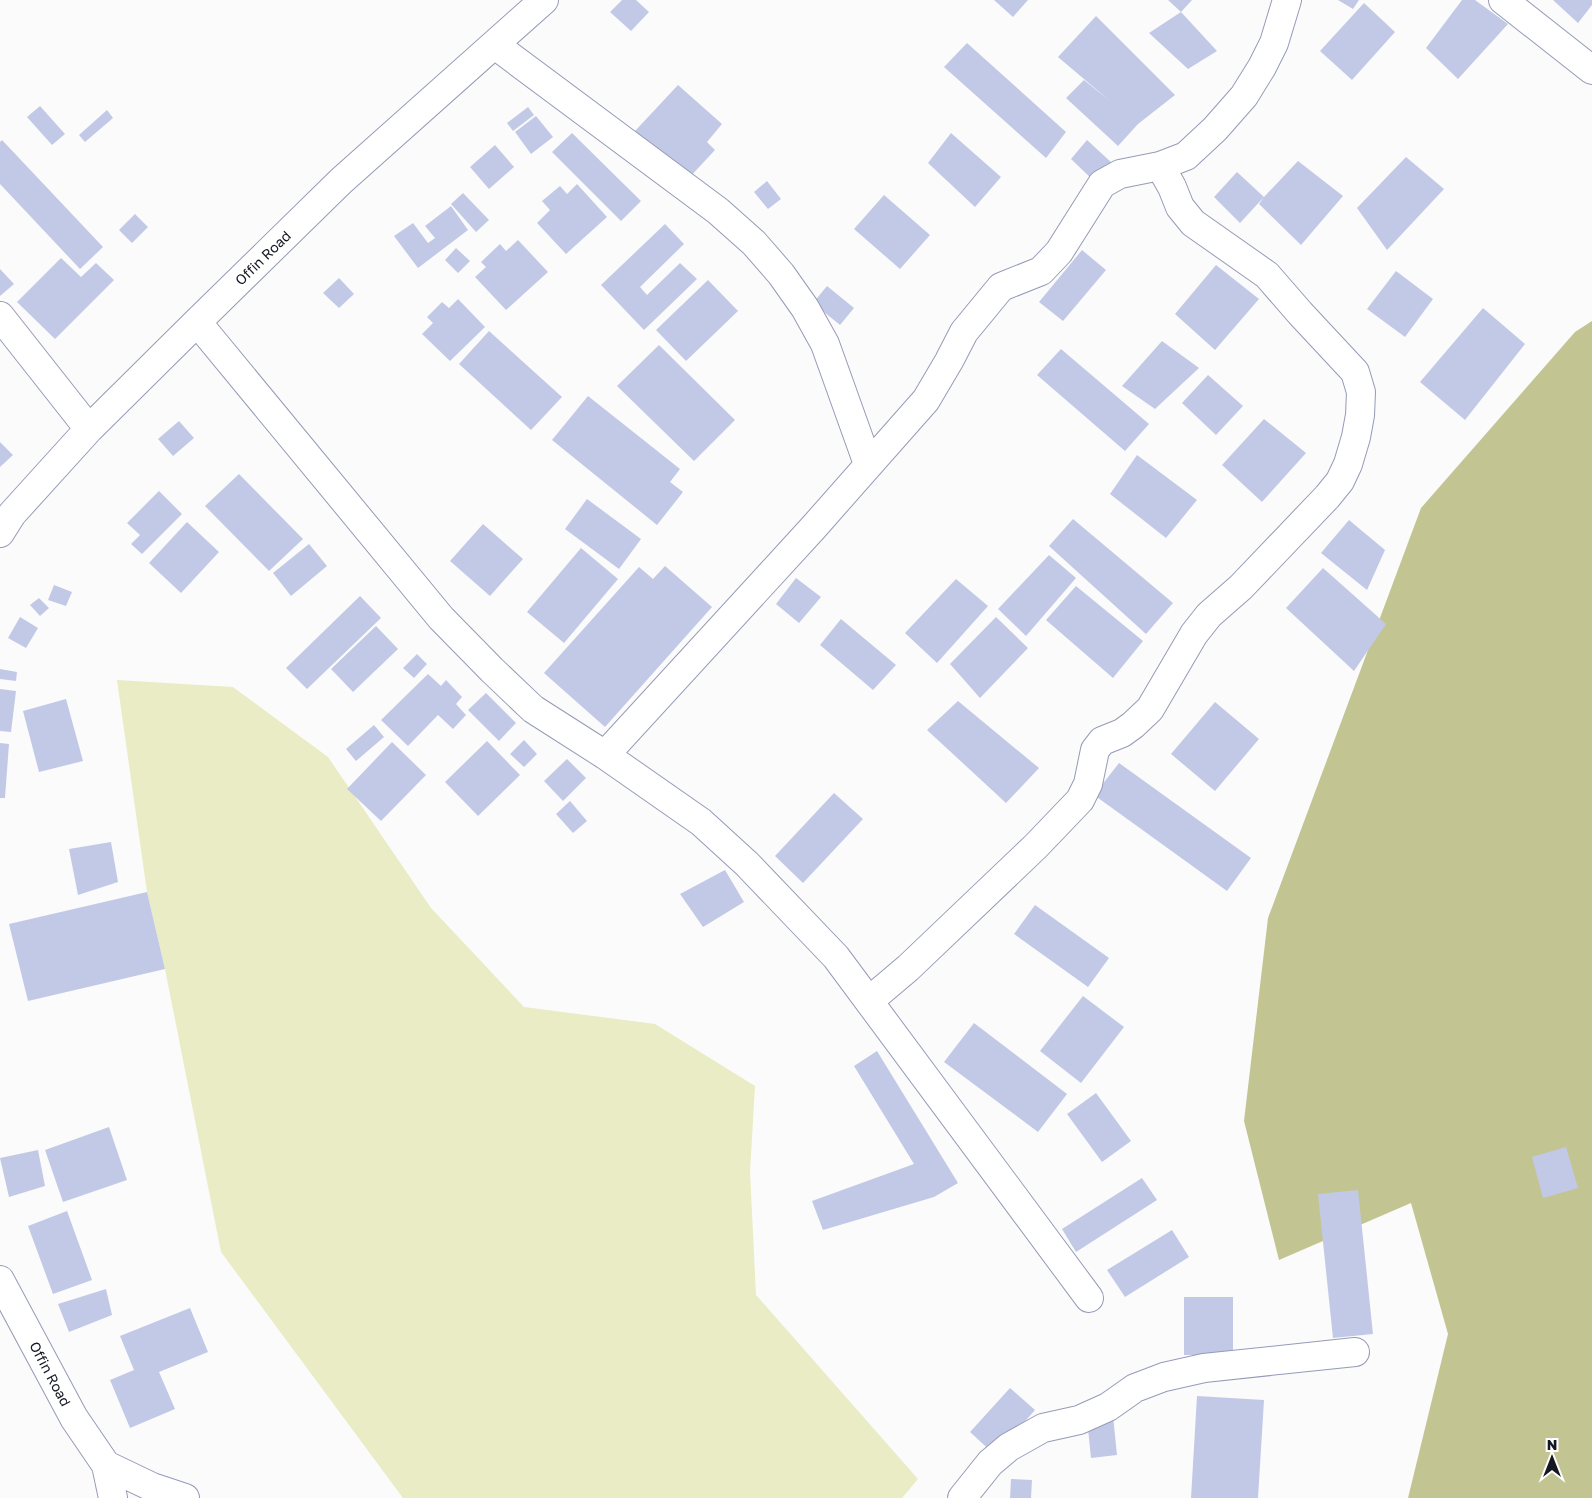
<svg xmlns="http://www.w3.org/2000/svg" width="1592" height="1498" font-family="'Golos Text',sans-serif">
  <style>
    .green { fill: #e9ecc4 }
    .forest { fill: #c2c592 }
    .building { fill: #c2c9e6 }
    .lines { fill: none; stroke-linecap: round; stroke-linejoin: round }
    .minor-casing { stroke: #959bb7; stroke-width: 30 }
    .minor { stroke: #fff; stroke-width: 28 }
    .labels { text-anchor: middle; stroke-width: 4.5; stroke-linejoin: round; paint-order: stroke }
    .street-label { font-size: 14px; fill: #151721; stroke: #fff }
  </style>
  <rect width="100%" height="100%" fill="#fbfbfb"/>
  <path class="green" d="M117,680l116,7 95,70 103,151 93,99 131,17 100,62 -5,86 6,123 162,184 -16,19h-499l-182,-246 -56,-283 -18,-77z"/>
  <path class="forest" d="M1592,321v1177h-184l40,-164 -37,-131 -132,57 -35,-139 24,-203 153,-410 154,-176z"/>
  <path class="building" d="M622,0h14l13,12 -18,19 -21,-19z
    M994,0h34l-15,17z
    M1168,0h24l-11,12z
    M1338,0h21l-6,9z
    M1462,0h13l33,24 -50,55 -32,-31z
    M1553,0h39v5l-14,18z
    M1364,3l31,29 -43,48 -32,-29z
    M1181,12l36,39 -29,18 -39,-36z
    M1096,16l79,79 -37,29 -20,22 -52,-48 18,-18 26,21 -52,-44z
    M967,43l99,89 -20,26 -102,-91z
    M678,85l44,39 -15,18 8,8 -27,29 -53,-48z
    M40,106l25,28 -13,11 -25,-28z
    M528,107l6,8 -21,16 -6,-8z
    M107,110l6,8 -28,24 -6,-7z
    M536,116l17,21 -22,17 -16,-22z
    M572,133l69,68 -20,20 -69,-69z
    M951,133l50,44 -26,30 -47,-44z
    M2,140l101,107 -23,22 -80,-85v-42z
    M1087,140l25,23 -17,19 -24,-23z
    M495,145l19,22 -25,22 -19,-22z
    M1406,157l38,32 -57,61 -30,-42z
    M1298,161l45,35 -42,49 -42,-41 5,-7 -24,26 -26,-26 23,-25 27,25z
    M767,181l14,18 -13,10 -14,-17z
    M577,184l30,33 -41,37 -29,-31 13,-13 -8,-9 18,-15 7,8z
    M463,193l26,27 -13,12 -25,-28z
    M884,195l46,40 -30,34 -46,-40z
    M451,206l17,24 -50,38 -24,-32 19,-13 15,20 7,-5 -10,-12z
    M135,214l13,13 -16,16 -13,-13z
    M665,224l19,20 -44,43 7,8 33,-32 17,16 -53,51 -43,-45z
    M518,240l30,32 -42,38 -31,-33 11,-10 -5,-5 19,-18 6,7z
    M456,248l14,13 -12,12 -13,-13z
    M1082,250l24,20 -43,51 -24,-19z
    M61,258l20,19 15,-14 18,17 -59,59 -38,-37z
    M1216,265l43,34 -44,51 -40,-36z
    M0,269l14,15 -14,12z
    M1396,271l37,28 -28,38 -38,-28z
    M339,278l15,16 -15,14 -16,-15z
    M708,280l30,31 -52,50 -30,-31z
    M827,286l27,22 -14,17 -27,-22z
    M458,299l27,28 -35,34 -28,-27 11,-11 -6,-6 15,-15 7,6z
    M1483,308l42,36 -60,76 -45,-38z
    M489,331l73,66 -31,33 -72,-66z
    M1162,341l37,27 -44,41 -33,-23z
    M659,345l76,75 -41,41 -77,-75z
    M1061,349l88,75 -24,27 -88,-76z
    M1208,375l35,31 -27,29 -34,-32z
    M588,396l92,73 -10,13 13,10 -26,33 -105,-85z
    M1264,419l42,34 -44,49 -40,-37z
    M179,421l15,17 -21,18 -15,-17z
    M0,442l13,13 -13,12z
    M1137,455l60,45 -31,38 -56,-44z
    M239,474l64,65 -34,32 -64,-65z
    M159,491l23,23 -40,40 -11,-10 9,-9 -13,-12z
    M587,499l54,40 -22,30 -54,-40z
    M1073,519l100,84 -27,31 -97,-88z
    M1349,520l36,30 -18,40 -46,-37z
    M187,522l32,30 -38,41 -32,-30z
    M483,524l40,35 -33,37 -40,-35z
    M309,544l18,22 -36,30 -18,-23z
    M581,548l37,31 -54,64 -37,-31z
    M1049,555l27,23 -50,58 -28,-27z
    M665,566l47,41 -107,120 -61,-54 95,-106 14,12z
    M1323,568l63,56 -32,47 -68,-63z
    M796,578l25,19 -22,26 -23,-19z
    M956,579l32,27 -51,57 -32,-30z
    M54,585l18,7 -6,14 -18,-6z
    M1076,586l67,55 -30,37 -67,-58z
    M360,596l21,22 -74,71 -21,-21z
    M39,598l10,10 -9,8 -10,-11z
    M20,617l18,11 -12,20 -18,-10z
    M996,617l32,31 -48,50 -30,-34z
    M841,619l55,46 -23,25 -53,-45z
    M376,626l22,23 -45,43 -22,-23z
    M417,654l10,10 -13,14 -11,-10z
    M0,669l17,3 -1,9 -16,-2z
    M428,674l13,12 5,-6 16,17 -6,7 10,11 -13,14 -15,-14 -30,31 -27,-26z
    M0,689l16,2 -5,41 -11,-1z
    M486,693l30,30 -17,18 -31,-31z
    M66,699l17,62 -44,11 -16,-61z
    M958,701l81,67 -33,35 -79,-73z
    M1215,702l44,37 -44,52 -44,-37z
    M374,725l10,12 -28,24 -10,-12z
    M524,740l13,14 -13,13 -14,-13z
    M487,741l33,34 -42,41 -33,-34z
    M392,742l34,33 -45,46 -34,-32z
    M0,743l9,1 -4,54h-5z
    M567,759l19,19 -23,23 -19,-20z
    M1119,763l132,95 -24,33 -133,-96z
    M834,793l29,26 -60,64 -28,-27z
    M570,801l17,20 -14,12 -17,-19z
    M111,842l7,40 -40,13 -9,-46z
    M725,870l19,32 -41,25 -23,-33z
    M147,892l18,77 -137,32 -19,-77z
    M1035,905l74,53 -21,29 -74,-53z
    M1083,996l41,31 -43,56 -41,-32z
    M974,1023l93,71 -29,38 -94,-70z
    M877,1051l81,132 -24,14 -111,33 -11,-29 102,-37 -60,-98z
    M1096,1093l35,48 -29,21 -35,-48z
    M109,1127l18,53 -64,22 -18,-52z
    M1566,1147l12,41 -35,10 -11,-41z
    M38,1150l7,36 -36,11 -9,-39z
    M1142,1178l15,22 -81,52 -14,-23z
    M1358,1190l15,144 -40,4 -15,-144z
    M67,1211l25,69 -39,14 -25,-68z
    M1172,1230l17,27 -64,40 -18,-27z
    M106,1289l6,26 -43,17 -11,-28z
    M1184,1297h49v58h-49z
    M190,1308l18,44 -49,20 16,37 -45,19 -20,-48 24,-10 -14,-34z
    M1010,1388l25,22 -40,45 -25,-23z
    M1197,1396l67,4 -6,98h-67z
    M1113,1416l4,39 -26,3 -4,-39z
    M1011,1479l21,1 -1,18h-21z"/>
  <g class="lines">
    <g class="minor-casing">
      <path id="minor" d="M1503,0l89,70
        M495,45l223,166 36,32 27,31 24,34 20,36 43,120
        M0,316l89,113
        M197,322l244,296 51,52 41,39 72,46 96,67 46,42 89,93 253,341
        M0,533l12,-19 77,-85 108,-107 144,-141 203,-181
        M605,755l208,-227 113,-128 23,-39 15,-29 37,-45 40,-16 18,-19 43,-68 18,-10 40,-8 26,-10 29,-27 29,-33 18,-29 12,-24 13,-43
        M869,1001l39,-33 128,-122 44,-46 8,-16 7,-34 7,-9 20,-8 11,-8 17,-16 44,-75 15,-19 32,-28 86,-90 13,-16 8,-17 8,-27 4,-22 1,-23 -6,-20 -55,-59 -33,-38 -74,-52 -13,-16 -8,-20 -12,-21
        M0,1280l74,138 32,47 7,33
        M106,1465l46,22 33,11
        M962,1498l28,-35 19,-16 34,-19 36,-8 29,-13 27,-19 29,-11 40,-9 151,-16"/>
    </g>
    <use href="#minor" class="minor"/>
  </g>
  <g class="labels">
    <g class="street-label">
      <text transform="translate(263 258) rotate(-44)" y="5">Offin Road</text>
      <text transform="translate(50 1374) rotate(62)" y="5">Offin Road</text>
    </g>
  </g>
  <g transform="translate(1552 1458)" stroke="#ffffff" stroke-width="4" paint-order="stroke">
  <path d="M0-4L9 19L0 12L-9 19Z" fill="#151721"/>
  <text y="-8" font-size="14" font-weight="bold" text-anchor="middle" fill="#151721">N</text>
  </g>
</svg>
